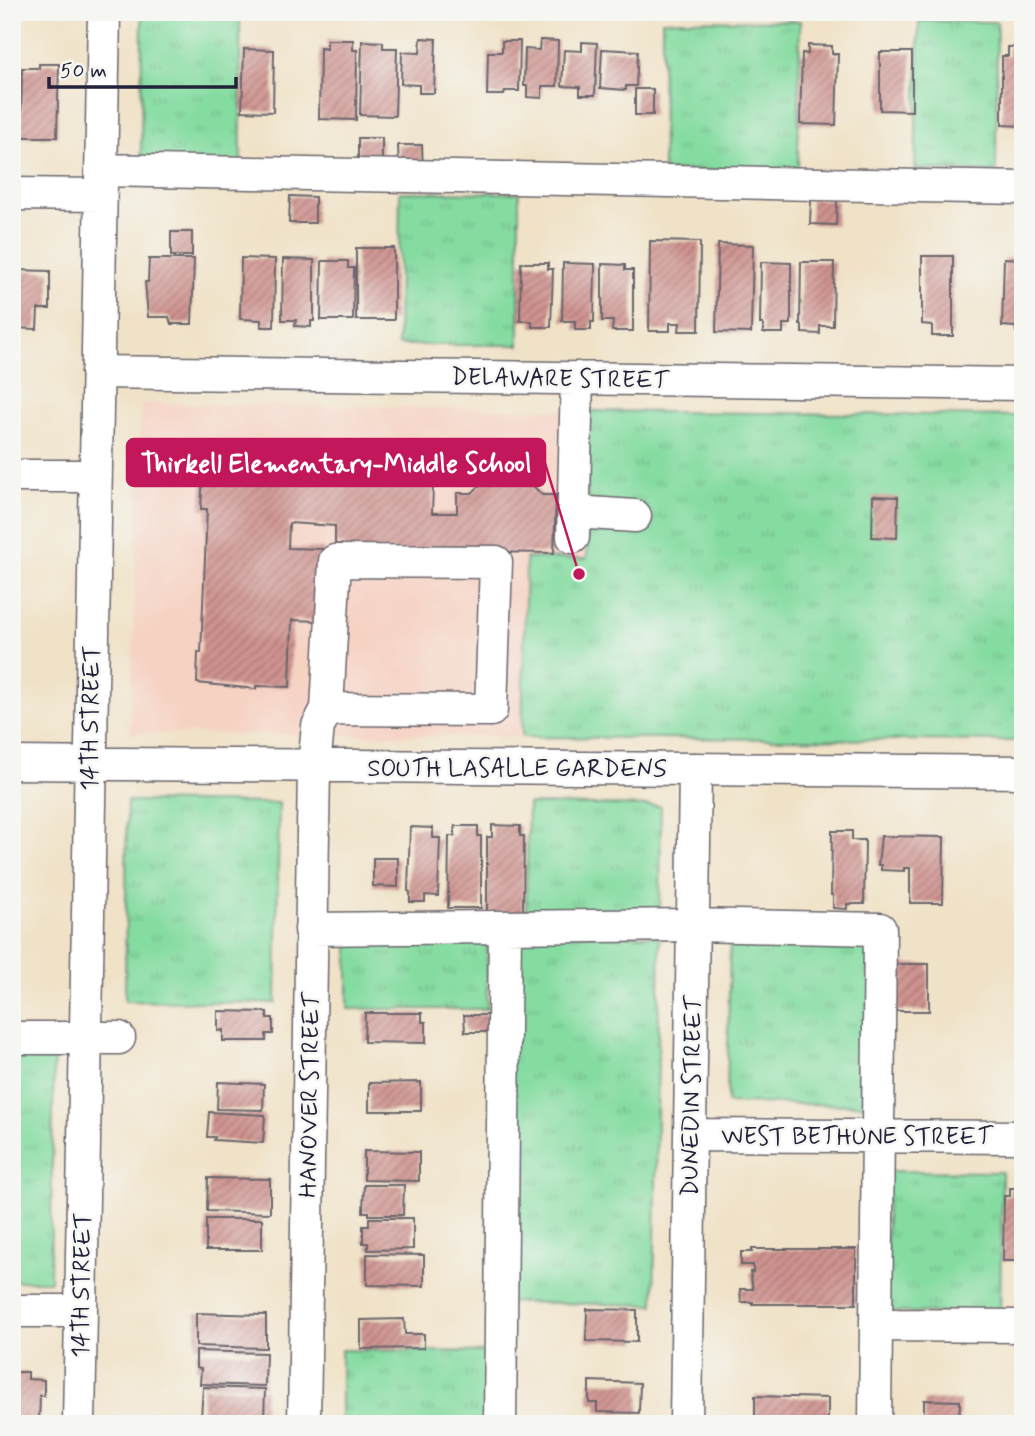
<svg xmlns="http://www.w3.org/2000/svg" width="1035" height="1436" font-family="Mynerve,sans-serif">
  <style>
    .built { fill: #f6d2c3 }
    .grass { fill: url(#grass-tufts); stroke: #547f6e; stroke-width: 2 }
    .building { fill: url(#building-hatch) }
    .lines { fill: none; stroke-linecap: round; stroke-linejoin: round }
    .minor-casing { stroke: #6a656c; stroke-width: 35 }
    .minor { stroke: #fff; stroke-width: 32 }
    .labels { text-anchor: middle; stroke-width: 5; stroke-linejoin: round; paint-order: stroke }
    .street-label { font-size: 24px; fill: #22223b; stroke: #f6f6f2 }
    .leader { fill: none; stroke: #c2185b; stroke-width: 2.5 }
    .callout-dot { fill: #c2185b; stroke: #f6f6f2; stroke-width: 2.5 }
    .callout { fill: #c2185b; stroke: #c2185b; stroke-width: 2.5 }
    .callout-label { font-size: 26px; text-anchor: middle; font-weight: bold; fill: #fff }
  </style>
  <defs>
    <pattern id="grass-tufts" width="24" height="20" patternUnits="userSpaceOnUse" patternTransform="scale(1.75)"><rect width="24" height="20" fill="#85dca1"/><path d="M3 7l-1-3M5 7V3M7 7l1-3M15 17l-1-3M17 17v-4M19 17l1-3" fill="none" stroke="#73bc8c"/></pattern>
    <pattern id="building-hatch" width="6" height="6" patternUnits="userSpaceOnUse" patternTransform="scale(1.75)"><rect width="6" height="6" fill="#cf938f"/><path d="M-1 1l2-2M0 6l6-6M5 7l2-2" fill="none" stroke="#a87876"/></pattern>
  </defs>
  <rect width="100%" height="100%" fill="#f6f6f2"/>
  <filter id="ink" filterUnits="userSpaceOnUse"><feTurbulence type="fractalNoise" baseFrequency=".0143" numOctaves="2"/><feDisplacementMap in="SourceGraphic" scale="14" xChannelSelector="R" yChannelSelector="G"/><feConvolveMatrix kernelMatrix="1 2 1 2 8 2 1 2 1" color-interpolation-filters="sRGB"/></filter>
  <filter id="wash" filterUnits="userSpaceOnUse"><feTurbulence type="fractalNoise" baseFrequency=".00686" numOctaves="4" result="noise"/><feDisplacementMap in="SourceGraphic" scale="28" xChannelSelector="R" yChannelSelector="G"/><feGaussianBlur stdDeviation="1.57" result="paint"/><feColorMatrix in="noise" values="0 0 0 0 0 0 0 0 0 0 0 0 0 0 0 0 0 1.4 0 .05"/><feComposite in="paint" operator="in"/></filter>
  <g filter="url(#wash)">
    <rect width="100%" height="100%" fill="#f0e2c7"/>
    <path class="built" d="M141,403l532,9 350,329 -893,-8z"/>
    <path class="grass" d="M142,14l98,2 1,149 -100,-1z
      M662,20l138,1 -2,148 -135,2z
      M919,21l78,1 -1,150 -81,-3z
      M400,192l119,1v152h-121z
      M588,411l435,5v325l-501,-4 4,-179 61,1z
      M127,801l152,2 -3,200 -151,-2z
      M528,804l133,2 -1,107 -134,-2z
      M513,933l147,3 -6,369 -147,-3z
      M730,936l144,3 -2,166 -145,-2z
      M348,941h139v68h-139z
      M12,1055l42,1 -4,225h-38z
      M887,1171l115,1 -2,142 -114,-2z
      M341,1350l147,2v72h-147z"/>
    <g id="blocks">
      <path class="building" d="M421,38l15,1 -2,54h-15v-8l-18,-1 1,-32 18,1z
        M327,40h26v10h4l-1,70 -37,-1 1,-71 7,1z
        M540,40l18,1 -1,45h-15v12l-15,-1v-11h-3l1,-37 14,1z
        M362,41l21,1v6h14l-2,68 -35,-1z
        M502,41h18l-1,50h-14l-1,4h-17l1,-43h14z
        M582,42l15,1 -2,52h-15v-8l-18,-1 2,-36 18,1z
        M808,45l24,1v8h6l-2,71 -36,-1 2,-71 6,1z
        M1008,47h15v79l-21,-1v-69h6z
        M244,49l30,1 -1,62 -31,-1z
        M602,49l36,2 -2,35h-10v4l-26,-2z
        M880,52h32v59l-32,-1z
        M39,64h20l-2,73h-36l1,-69h17z
        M635,89h18v26h-18z
        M358,138h24v27h-24z
        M398,145h24l1,24 -24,1z
        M290,196l25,1v26h-26z
        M811,199l26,1 -1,25 -26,-1z
        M171,232h21v24h-21z
        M650,241l50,1 -1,89h-20l1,-8h-10v8h-21z
        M718,244l35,1 -2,88 -35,-1z
        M356,248h38v72h-38z
        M922,256h31v80h-21v-11l-10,-1z
        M241,258l34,1 -1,68h-13v-7l-21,-1z
        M1004,258l19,1v73h-7v-5l-14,-1z
        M149,259h45l-2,65h-21l-2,-7h-21l-3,-35h3z
        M283,259l31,1v61h-3v6l-16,-1 1,-6h-14z
        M322,261h26v7h6l-1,52h-32z
        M761,262l30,1v61h-8v9h-20v-9h-3z
        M801,262h33l-1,64h-13v8l-18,-1v-8h-2z
        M521,263h27v6h5l-2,58h-19v-6h-12z
        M563,263l32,1 -1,58h-3v8h-16v-9h-13z
        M602,264l23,1v5h8v61h-21l1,-10h-11z
        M12,270l38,1v38h-12l-1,20 -25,-1z
        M344,458l90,3 -2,52h25v-20h15l21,-20 29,1 20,21h14l-2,58 -208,-3 -2,-5 -9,-1v-18l-46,-3 -1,25 36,1 -3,72 -29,-1 -2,67 -34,-1v3l-59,-6 1,-31 3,1 6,-144h-6l2,-35 33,2v-4l25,1v4l69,3v-7h13z
        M873,496l25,1 -1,41 -25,-1z
        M492,825l28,1v10h4l-1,76h-36v-75h5z
        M455,826h23v10h3v72h-33l1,-72h6z
        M410,827l23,1v10h7l-2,58 -13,-1v7h-15v-10l-2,-1z
        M832,831h20v9h13l-1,64h-17v5l-14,-1v-13h-2z
        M881,836l63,1 -1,66h-33v-35h-6v3l-23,-1v-5h-3z
        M373,858h25v29l-25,-1z
        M890,964h39v47h-39z
        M218,1011l49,1v6h6v16h-7v7h-43v-11l-5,1z
        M365,1013h57v9h4v21l-62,-1z
        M464,1015h25v17h-24z
        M218,1082l46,2 -1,26 -46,-1z
        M421,1082v29h-52v-28z
        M209,1112l56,3 -2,28 -49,-3 1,-3h-8z
        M364,1151l55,1v29l-55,-1z
        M208,1178l62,1v34l-63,-2z
        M364,1185h40l-1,30h-34v-3h-6z
        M1010,1188h13v73h-20l1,-65h6z
        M369,1218h44v31l-45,1v-7h-5v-17h6z
        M206,1219h56v31h-56z
        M752,1249h104v55h-104l1,-2h-12l-1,-13h13l-3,-17h3v-7h-12v-13h11z
        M367,1254l57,1v31l-57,-1z
        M587,1309l50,1v32l-51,-1z
        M196,1313l70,2v33l-70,-2z
        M404,1319l1,15h19v14l-63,1v-29z
        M196,1351l70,2 -1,33 -65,-2 1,-15 -5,-1z
        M12,1372h16v7l16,1v16l-4,-1 -1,29h-27z
        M589,1381l51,2 -1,30 -42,-1v-9h-8z
        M203,1387l62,2 -1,31 -63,-2z
        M755,1396l73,2v26h-73z
        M924,1400l36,1 -1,23h-35z"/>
    </g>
  </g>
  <g filter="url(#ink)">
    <use href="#blocks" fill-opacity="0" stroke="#6a656c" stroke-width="2"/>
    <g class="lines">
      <g class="minor-casing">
        <path id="minor" d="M101,170l922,18
          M12,194l88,1
          M97,372l926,12
          M12,476h83
          M574,512l61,4
          M573,537l4,-159
          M12,763l1011,9
          M311,929l382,-4 187,4 -5,495
          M12,1038h107
          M690,1135l333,2
          M12,1311h69
          M877,1325l146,1
          M79,1424l25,-1412
          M304,1424l10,-658 4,-40 9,-17 8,-148 161,1 -5,148 -164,-1
          M500,1424l5,-497
          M686,1424l9,-655"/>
      </g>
      <use href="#minor" class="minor"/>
    </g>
  </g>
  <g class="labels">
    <g class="street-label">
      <text transform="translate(560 378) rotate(1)" y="8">DELAWARE STREET</text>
      <text transform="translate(90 718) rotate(-89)" y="8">14TH STREET</text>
      <text x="517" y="776">SOUTH LASALLE GARDENS</text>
      <text transform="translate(309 1095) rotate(-89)" y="8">HANOVER STREET</text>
      <text transform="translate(691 1096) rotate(-89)" y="8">DUNEDIN STREET</text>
      <text x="857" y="1144">WEST BETHUNE STREET</text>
      <text transform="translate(81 1285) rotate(-89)" y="8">14TH STREET</text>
    </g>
  </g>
  <path class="leader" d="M579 574L545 463"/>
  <circle class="callout-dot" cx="579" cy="574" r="7"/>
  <rect class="callout" x="127" y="439" width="418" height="47" rx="7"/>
  <g class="callout-label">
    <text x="336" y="472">Thirkell Elementary-Middle School</text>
  </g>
  <rect width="1035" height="1436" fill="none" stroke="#f6f6f2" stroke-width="42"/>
  <path d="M49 77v10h187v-10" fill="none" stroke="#22223b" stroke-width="3.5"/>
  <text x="60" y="77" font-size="21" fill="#22223b" stroke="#f6f6f2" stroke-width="5" paint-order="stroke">50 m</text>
</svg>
